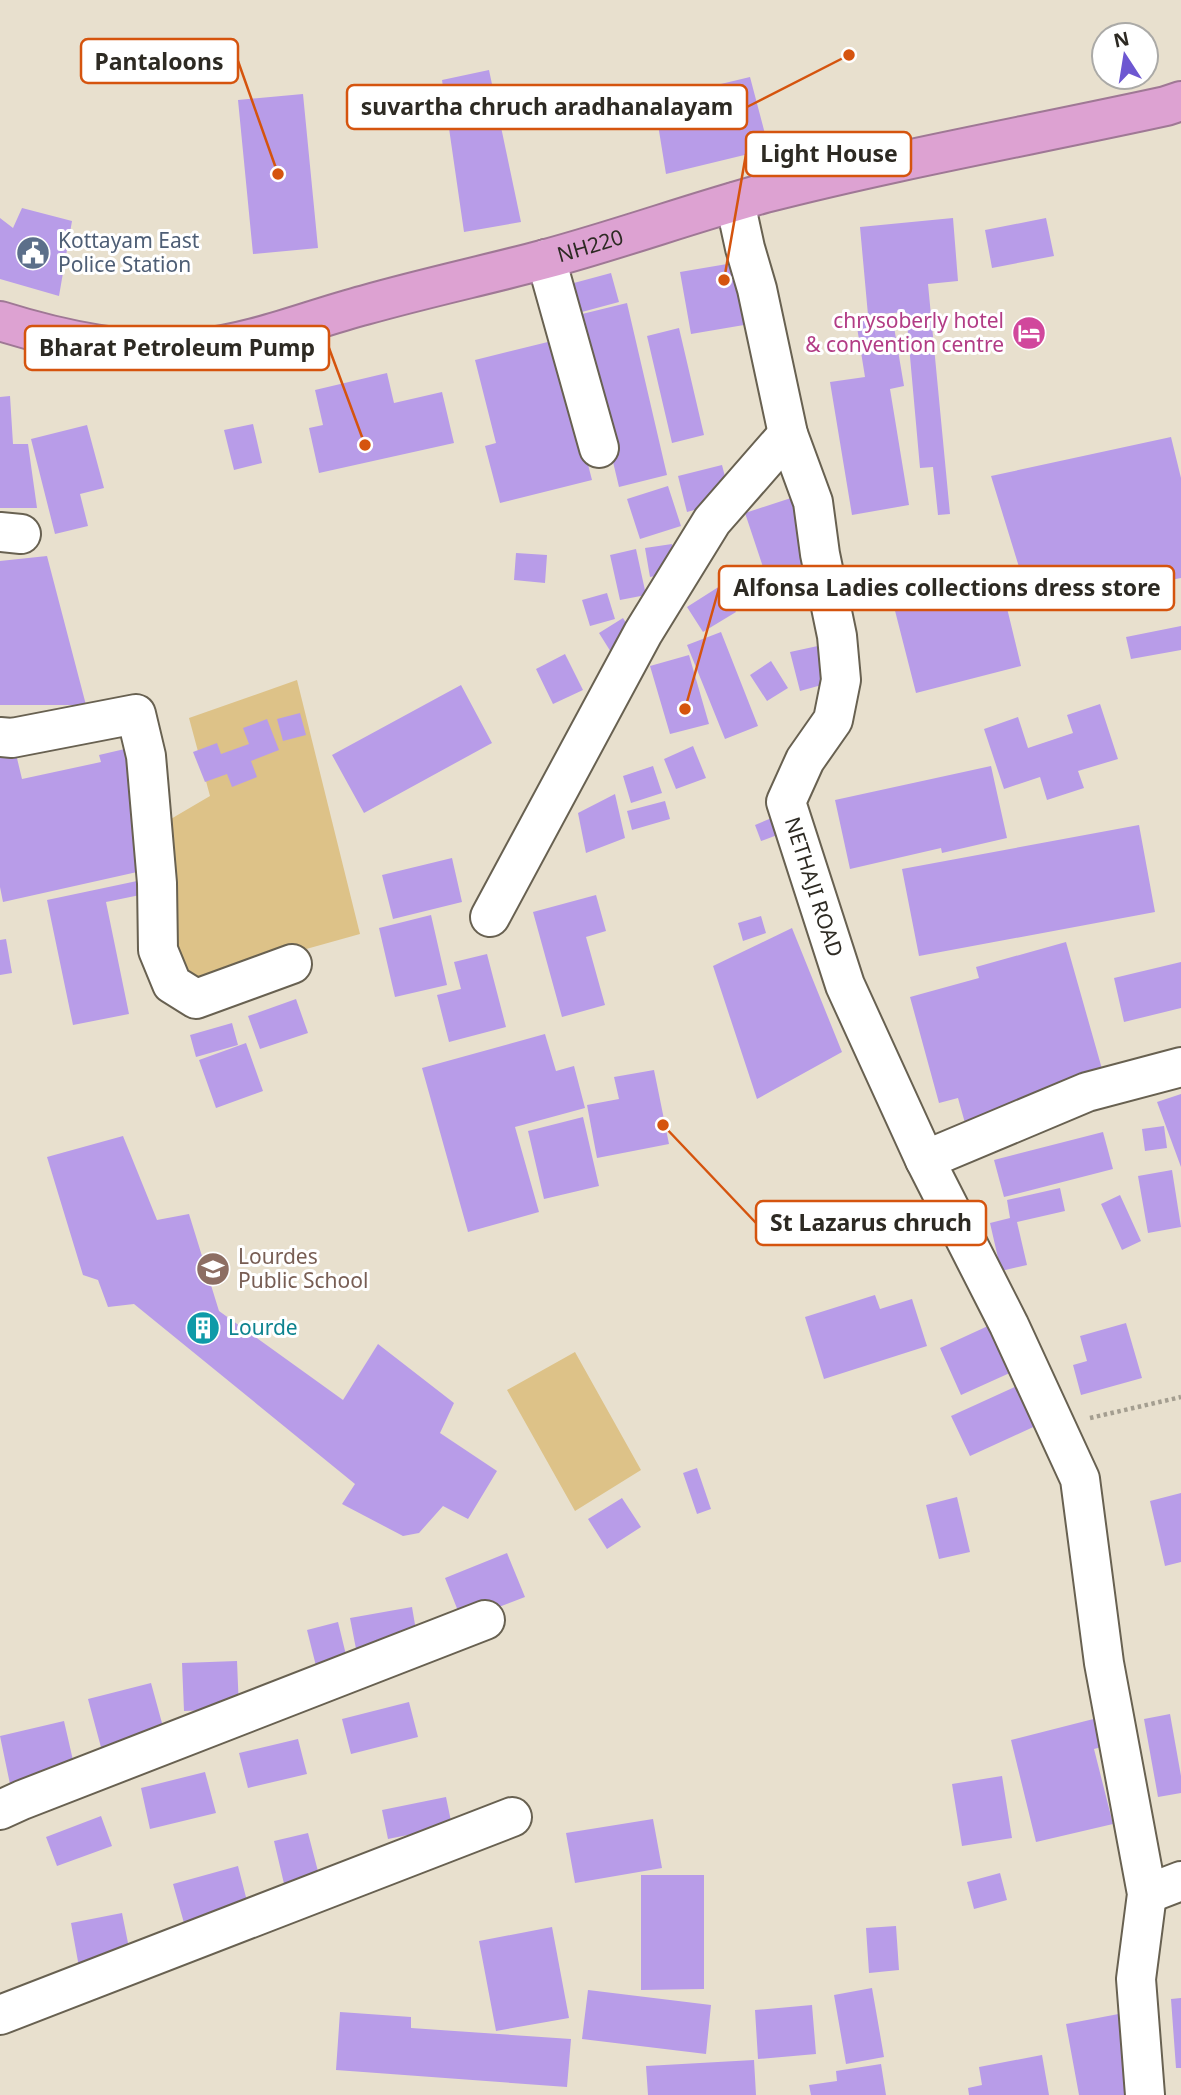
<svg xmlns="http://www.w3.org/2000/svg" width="1181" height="2095" font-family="'Noto Sans',sans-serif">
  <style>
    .green { fill: #ddc288 }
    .building { fill: #b89ce8 }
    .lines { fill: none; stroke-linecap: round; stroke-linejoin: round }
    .minor-casing { stroke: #686151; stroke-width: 42 }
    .highway-casing { stroke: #9f7895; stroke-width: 42 }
    .path { stroke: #a49e90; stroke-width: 4.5; stroke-dasharray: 3.5 3.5; stroke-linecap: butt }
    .minor { stroke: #fff; stroke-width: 38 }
    .highway { stroke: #dda2d2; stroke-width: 38 }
    .labels { text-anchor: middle; stroke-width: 6; stroke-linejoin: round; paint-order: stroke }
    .service-label { font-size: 21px; fill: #4e5e75; stroke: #fff; text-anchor: start }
    .street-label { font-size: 21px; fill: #2d2a23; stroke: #fff }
    .hotel-label { font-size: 21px; fill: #b23c85; stroke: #fff; text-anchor: end }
    .education-label { font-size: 21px; fill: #785e54; stroke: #fff; text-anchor: start }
    .culture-label { font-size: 21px; fill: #0d838f; stroke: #fff; text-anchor: start }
    .leader { fill: none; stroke: #d5540e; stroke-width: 2.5 }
    .callout-dot { fill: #d5540e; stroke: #fff; stroke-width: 2.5 }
    .callout { fill: #fff; stroke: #d5540e; stroke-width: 2.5 }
    .callout-label { font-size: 23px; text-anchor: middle; font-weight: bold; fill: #2d2a23 }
  </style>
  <rect width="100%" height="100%" fill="#e8e0ce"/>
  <path class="green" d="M297,680l63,254 -86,24 -76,33 -22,-15 -12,-153 46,-27 -21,-78z
    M575,1352l66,118 -66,41 -68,-121z"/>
  <path class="building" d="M489,70l32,152 -57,10 -22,-152z
    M750,77l19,72 -103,25 -12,-74z
    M303,94l15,154 -65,6 -15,-154z
    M22,208l50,13 -13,75 -59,-17v-61l13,10z
    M953,218l5,63 -30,3 22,230 -12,1 -5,-48 -13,1 -14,-156 -38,3 -8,-88z
    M1046,218l8,38 -62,12 -7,-38z
    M733,263l11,62 -53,9 -11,-62z
    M611,273l8,29 -52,14 -8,-29z
    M627,303l40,172 -48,12 -41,-172z
    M892,315l12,71 -14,3 19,116 -57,10 -22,-133 35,-5 -9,-56z
    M679,328l25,107 -32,8 -25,-107z
    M556,340l36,140 -92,23 -15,-57 11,-3 -21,-83z
    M387,373l7,30 48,-11 12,51 -135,30 -10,-45 14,-3 -8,-35z
    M10,396l3,48h15l9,64h-37v-111z
    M253,424l9,39 -28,7 -10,-40z
    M87,425l17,63 -24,6 8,32 -33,8 -24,-95z
    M1171,437l10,41v100l-150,28 -40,-130z
    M722,465l9,35 -44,12 -9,-36z
    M668,486l13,40 -41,13 -13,-40z
    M791,498l13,40 -5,1 14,45 -40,13 -28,-84z
    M672,544l5,28 -27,5 -5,-29z
    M636,549l10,46 -26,5 -10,-45z
    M516,553l31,2 -2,28 -31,-3z
    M47,556l39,149h-86v-144z
    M983,571l9,36 14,-3 15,62 -105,27 -25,-98z
    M720,586l16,26 -33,20 -16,-25z
    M607,593l8,26 -25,7 -8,-26z
    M623,618l20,32 -24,15 -20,-32z
    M1181,626v24l-50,9 -5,-22z
    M721,632l37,94 -33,13 -38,-94z
    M827,644l9,37 -36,10 -10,-39z
    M565,654l18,36 -30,14 -17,-35z
    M689,655l20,69 -39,10 -20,-68z
    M771,661l17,27 -21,13 -17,-26z
    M461,685l31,58 -128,70 -32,-58z
    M1100,704l18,55 -40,12 6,17 -37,12 -7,-23 -36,12 -20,-60 34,-12 10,31 45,-15 -6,-18z
    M300,713l6,22 -23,6 -6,-22z
    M267,719l12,31 -28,11 6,16 -25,10 -5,-13 -22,8 -12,-30 24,-9 4,11 28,-10 -6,-16z
    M693,746l13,32 -30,11 -12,-30z
    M129,748l26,120 -152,34 -3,-15v-130l16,-3 6,25 79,-17 -2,-7z
    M653,766l9,27 -31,10 -8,-27z
    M991,766l16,72 -65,15 -1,-5 -91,21 -15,-69z
    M615,794l10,44 -39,15 -8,-40z
    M665,801l5,18 -38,11 -5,-19z
    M774,817l6,17 -19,7 -6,-16z
    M1139,825l16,87 -236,44 -17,-87z
    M452,858l10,44 -69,17 -11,-44z
    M137,881l3,14 -34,7 23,112 -56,11 -26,-125z
    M596,895l10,36 -20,6 19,68 -43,12 -29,-105z
    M431,915l16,70 -52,12 -16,-69z
    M761,916l5,17 -23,8 -5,-18z
    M792,928l50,124 -85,47 -44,-133z
    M6,939l6,34 -12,2v-35z
    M1066,942l40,141 -141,40 -7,-25 -19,5 -29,-106 69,-19 -3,-11z
    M487,954l19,73 -57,15 -12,-47 24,-6 -7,-27z
    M1181,962v46l-57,14 -10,-44z
    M296,999l12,34 -48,16 -12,-33z
    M232,1023l6,22 -42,12 -6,-22z
    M545,1034l11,37 18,-5 11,42 -70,19 24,85 -71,20 -46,-164z
    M246,1043l17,48 -47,17 -17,-48z
    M654,1070l15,74 -72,14 -10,-53 32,-6 -5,-22z
    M1181,1094v73l-24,-65z
    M583,1117l16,69 -55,13 -16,-68z
    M1164,1126l3,22 -22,3 -3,-22z
    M1103,1132l10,37 -109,28 -10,-37z
    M123,1136l34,84 32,-6 30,97 124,89 35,-56 76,59 -14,30 57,38 -29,48 -25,-13 -24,27 -16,3 -61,-32 13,-20 -221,-180 -26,3 -10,-27 -15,-5 -36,-118z
    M1172,1170l9,57 -33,6 -10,-57z
    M1060,1188l5,23 -48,11 10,43 -26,6 -11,-48 20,-5 -3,-18z
    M1120,1195l21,46 -19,9 -21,-46z
    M875,1295l5,14 32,-10 15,47 -103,33 -19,-62z
    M1001,1320l22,47 -62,28 -21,-47z
    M1126,1323l16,55 -61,17 -8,-30 14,-4 -7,-25z
    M1037,1377l18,40 -85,39 -19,-40z
    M697,1468l14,41 -14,5 -14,-41z
    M1181,1493v69l-16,4 -15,-65z
    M957,1497l13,55 -31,7 -13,-54z
    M622,1498l19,29 -34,22 -19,-30z
    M507,1553l18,44 -63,24 -17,-43z
    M412,1607l7,41 -61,11 -8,-41z
    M338,1622l9,37 -31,7 -9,-36z
    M237,1661l2,48 -55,2 -2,-48z
    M151,1683l14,51 -63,17 -14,-52z
    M409,1702l9,35 -67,17 -9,-35z
    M1117,1713l7,28 -30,8 19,75 -77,18 -25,-102z
    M1170,1714l11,62v17l-23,4 -14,-78z
    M64,1721l11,48 -65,15 -10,-48z
    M298,1739l9,35 -59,14 -9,-35z
    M205,1772l11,41 -66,16 -9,-41z
    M1002,1776l10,62 -50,8 -10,-62z
    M446,1797l6,29 -64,13 -6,-29z
    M101,1816l11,30 -55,20 -11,-29z
    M653,1819l9,49 -87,15 -9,-50z
    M308,1833l12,46 -35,9 -11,-47z
    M238,1866l10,39 -64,18 -11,-39z
    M1000,1873l7,27 -33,9 -7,-27z
    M641,1875h63v114l-63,1z
    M122,1913l9,45 -52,9 -8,-44z
    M896,1926l3,44 -30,3 -3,-45z
    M552,1927l17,91 -73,13 -17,-90z
    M872,1988l12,69 -38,7 -12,-69z
    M588,1990l123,15 -5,49 -124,-15z
    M1181,1998v70h-5l-5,-69z
    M812,2005l4,49 -58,5 -3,-49z
    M340,2012l71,5v11l160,11 -4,48 -231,-17z
    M1129,2012l15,83h-65l-13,-71z
    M1042,2055l7,40h-80l-1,-7 14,-3 -3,-18z
    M754,2060l2,35h-108l-2,-29z
    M881,2064l5,31h-75l-2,-10 28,-4 -1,-10z"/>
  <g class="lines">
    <g class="minor-casing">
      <g id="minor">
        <path id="s1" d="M735,202l10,46 12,41 31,145 25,68 7,52 17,82 4,44 -8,40 -28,40 -19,42 59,183 80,175"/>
        <path d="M546,259l53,189"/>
        <path d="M0,532l21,2"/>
        <path d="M0,737l12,1 124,-24 10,42 11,127 1,67 14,34 24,15 96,-35"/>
        <path d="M490,917l153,-284 69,-112 76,-87"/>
        <path d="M0,1810l22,-10 463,-180"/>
        <path d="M1147,1894l34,-13"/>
        <path d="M0,2015l512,-198"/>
        <path d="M1145,2095l-9,-116 11,-85 -43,-231 -24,-184 -71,-154 -84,-165 162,-68 94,-25"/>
      </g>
    </g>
    <g class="highway-casing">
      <g id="highway">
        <path id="s2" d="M0,321c64,20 128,33 196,28 59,-6 112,-29 169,-44 60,-17 121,-30 181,-46 74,-20 146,-46 219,-66 133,-34 268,-58 401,-87l15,-5"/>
      </g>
    </g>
    <path class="path" d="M1090,1418l91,-21"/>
    <use href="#minor" class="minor"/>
    <use href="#highway" class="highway"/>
  </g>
  <defs>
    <g id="civic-disc" transform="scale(1.75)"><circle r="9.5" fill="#5c6f8a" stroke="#fff"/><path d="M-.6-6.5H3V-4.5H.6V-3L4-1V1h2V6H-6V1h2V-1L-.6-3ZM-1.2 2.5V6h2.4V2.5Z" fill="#fff"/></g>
    <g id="hotel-disc" transform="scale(1.75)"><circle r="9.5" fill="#d1479c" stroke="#fff"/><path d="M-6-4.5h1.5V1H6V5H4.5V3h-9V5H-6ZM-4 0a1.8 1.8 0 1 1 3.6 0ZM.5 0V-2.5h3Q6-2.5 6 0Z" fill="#fff"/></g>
    <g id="school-disc" transform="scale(1.75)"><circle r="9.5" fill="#8d6e63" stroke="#fff"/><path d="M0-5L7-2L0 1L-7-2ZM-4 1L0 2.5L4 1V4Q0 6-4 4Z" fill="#fff"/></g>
    <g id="building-disc" transform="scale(1.75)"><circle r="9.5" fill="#0f9aa8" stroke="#fff"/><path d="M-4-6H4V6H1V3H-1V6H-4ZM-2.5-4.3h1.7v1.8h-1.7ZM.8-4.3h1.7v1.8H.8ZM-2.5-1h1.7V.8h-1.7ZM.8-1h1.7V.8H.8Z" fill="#fff"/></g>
  </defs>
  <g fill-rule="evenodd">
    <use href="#civic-disc" x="33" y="253"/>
    <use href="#hotel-disc" x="1029" y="333"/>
    <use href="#school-disc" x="213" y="1269"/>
    <use href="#building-disc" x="203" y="1328"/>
  </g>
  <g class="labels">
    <g class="service-label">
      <text x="58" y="248">Kottayam East<tspan x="58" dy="24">Police Station</tspan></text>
    </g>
    <g class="street-label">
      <text dy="7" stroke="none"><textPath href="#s2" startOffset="607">NH220</textPath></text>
      <text dy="7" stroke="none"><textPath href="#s1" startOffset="716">NETHAJI ROAD</textPath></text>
    </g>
    <g class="hotel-label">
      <text x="1004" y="328">chrysoberly hotel<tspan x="1004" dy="24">&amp; convention centre</tspan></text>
    </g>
    <g class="education-label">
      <text x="238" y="1264">Lourdes<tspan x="238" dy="24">Public School</tspan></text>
    </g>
    <g class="culture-label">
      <text x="228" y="1335">Lourde</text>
    </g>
  </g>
  <path class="leader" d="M278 174L238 61M849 55L747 107M724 280L746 154M365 445L329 348M685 709L719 588M663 1125L756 1223"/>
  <g class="callout-dot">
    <circle cx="278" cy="174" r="7"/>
    <circle cx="849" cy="55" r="7"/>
    <circle cx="724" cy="280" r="7"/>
    <circle cx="365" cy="445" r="7"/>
    <circle cx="685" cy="709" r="7"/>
    <circle cx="663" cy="1125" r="7"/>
  </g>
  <g class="callout">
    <rect x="81" y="39" width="157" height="44" rx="7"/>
    <rect x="347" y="85" width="400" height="44" rx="7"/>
    <rect x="746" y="132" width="165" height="44" rx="7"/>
    <rect x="25" y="326" width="304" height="44" rx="7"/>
    <rect x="719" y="566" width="455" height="44" rx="7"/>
    <rect x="756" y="1201" width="230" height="44" rx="7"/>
  </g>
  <g class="callout-label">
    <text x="159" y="70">Pantaloons</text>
    <text x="547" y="115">suvartha chruch aradhanalayam</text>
    <text x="829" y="162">Light House</text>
    <text x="177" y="356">Bharat Petroleum Pump</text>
    <text x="947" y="596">Alfonsa Ladies collections dress store</text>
    <text x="871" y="1231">St Lazarus chruch</text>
  </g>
  <g transform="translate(1125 56) rotate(348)"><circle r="33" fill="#ffffff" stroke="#abaaa7" stroke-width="2"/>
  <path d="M0-5L12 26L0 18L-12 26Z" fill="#6d57d1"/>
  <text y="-10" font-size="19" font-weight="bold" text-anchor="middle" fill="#2d2a23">N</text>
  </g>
</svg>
